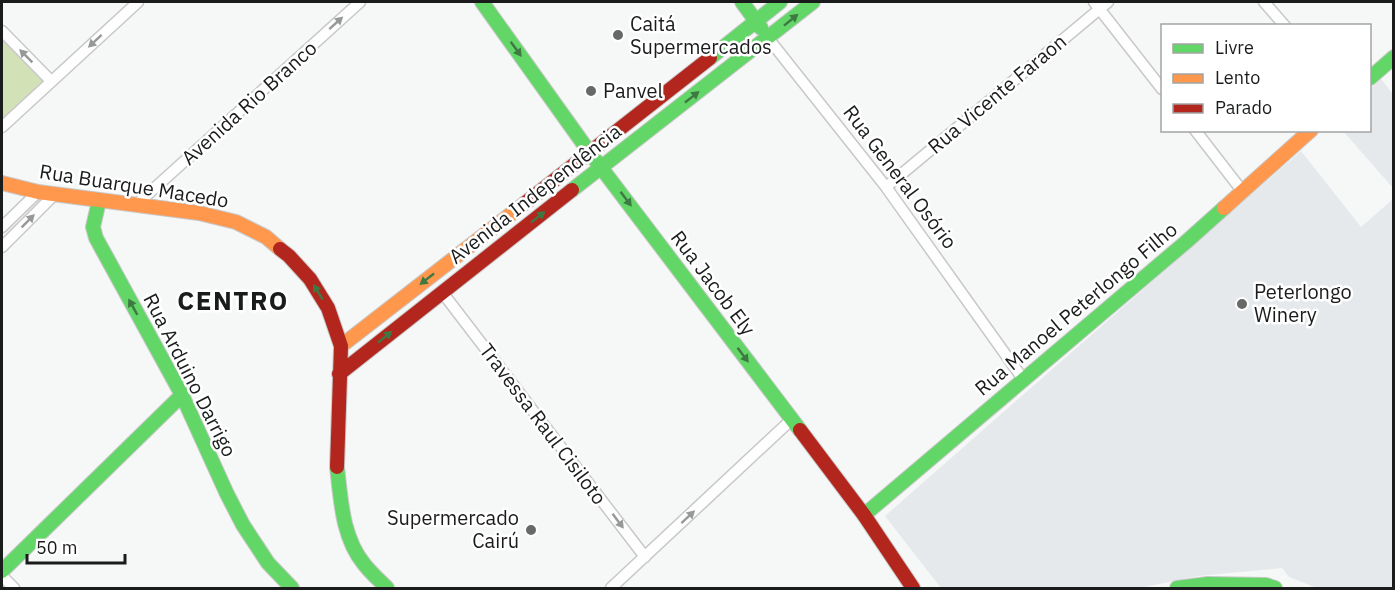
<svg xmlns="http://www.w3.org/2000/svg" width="1395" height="590" font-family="'IBM Plex Sans',sans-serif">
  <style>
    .built { fill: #e5e9ec }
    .green { fill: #d3e1b7 }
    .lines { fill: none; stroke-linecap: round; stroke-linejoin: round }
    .street-casing { stroke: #c8c8c8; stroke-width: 13 }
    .fast-casing { stroke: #c8c8c8; stroke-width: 16 }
    .slow-casing { stroke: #c8c8c8; stroke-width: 16 }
    .jam-casing { stroke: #c8c8c8; stroke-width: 16 }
    .street { stroke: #fefefe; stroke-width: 10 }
    .fast { stroke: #63d668; stroke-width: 14 }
    .slow { stroke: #ff974d; stroke-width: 14 }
    .jam { stroke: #b3261e; stroke-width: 14 }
    .oneway { fill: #3e7842 }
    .oneway2 { fill: #979898 }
    .poi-dot { fill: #676868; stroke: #fff; stroke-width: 2 }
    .labels { text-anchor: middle; stroke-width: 5; stroke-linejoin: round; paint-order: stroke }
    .poi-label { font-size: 20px; fill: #1a1b1b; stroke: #fff; text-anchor: start }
    .street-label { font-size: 20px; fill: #1a1b1b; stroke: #fff }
    .district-label { font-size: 26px; font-weight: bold; letter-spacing: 1.5px; fill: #1a1b1b; stroke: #fff }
  </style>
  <rect width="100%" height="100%" fill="#f6f7f7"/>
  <path class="built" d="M1381,79l12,15v94l-50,-57 27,-1v-41z
    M1301,151l60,76 32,-28v389h-76l-28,-11 -7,-9 -84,8 -58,12h-199l-56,-72z"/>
  <path class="green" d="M2,40l42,42 -42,37z"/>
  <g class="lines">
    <g class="street-casing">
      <path id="street" d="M1094,2l68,87
        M1264,2l21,24
        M2,31l49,50
        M768,38l118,149 137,192
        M2,127l136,-125
        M1195,130l48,62
        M886,187l222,-185
        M137,204l223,-202
        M2,227l36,-35
        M2,247l53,-53
        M442,292l203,265
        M2,576l12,12
        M611,588l180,-168"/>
    </g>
    <g class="fast-casing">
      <path id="fast" d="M482,2l108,151 210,277
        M742,2l19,26
        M710,58l70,-56
        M1370,78l24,-21
        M572,190l241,-188
        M99,201l-6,26 3,11 86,157 45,99 16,31 25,38 24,25
        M337,467c4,33 5,70 27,97 7,9 15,16 23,24
        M864,515l322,-273 38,-34
        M2,571l180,-176
        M1177,588l31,-4 58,1 9,3"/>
    </g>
    <g class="slow-casing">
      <path id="slow" d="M2,183l36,9 161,21 37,9 30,15 14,12
        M1224,208l87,-78
        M341,346l183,-142"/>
    </g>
    <g class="jam-casing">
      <path id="jam" d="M524,204l186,-146
        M280,249l9,7 21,23 18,29 13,38 -4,121
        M339,374l233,-184
        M800,430l64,85 49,73"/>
    </g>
    <use href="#street" class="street"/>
    <use href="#fast" class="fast"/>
    <use href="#slow" class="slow"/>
    <use href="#jam" class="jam"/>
  </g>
  <defs><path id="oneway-solid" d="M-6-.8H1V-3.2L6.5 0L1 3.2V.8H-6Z" transform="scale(1.5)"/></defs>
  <g class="oneway">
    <use href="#oneway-solid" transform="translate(791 20) rotate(-39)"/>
    <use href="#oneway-solid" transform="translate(516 49) rotate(54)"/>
    <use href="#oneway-solid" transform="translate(692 97) rotate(-38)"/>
    <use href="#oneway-solid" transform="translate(626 199) rotate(53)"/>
    <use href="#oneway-solid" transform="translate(538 217) rotate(-38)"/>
    <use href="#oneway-solid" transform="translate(427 279) rotate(142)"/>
    <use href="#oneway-solid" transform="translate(318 292) rotate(-121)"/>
    <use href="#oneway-solid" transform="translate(133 307) rotate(-119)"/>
    <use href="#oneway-solid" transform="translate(385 337) rotate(-39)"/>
    <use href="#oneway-solid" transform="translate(743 355) rotate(53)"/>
  </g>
  <g class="oneway2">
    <use href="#oneway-solid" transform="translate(336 23) rotate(-42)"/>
    <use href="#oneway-solid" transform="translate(95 41) rotate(137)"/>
    <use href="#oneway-solid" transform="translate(26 56) rotate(-135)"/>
    <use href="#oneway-solid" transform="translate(28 221) rotate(-45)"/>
    <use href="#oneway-solid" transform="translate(688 517) rotate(-43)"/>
    <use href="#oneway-solid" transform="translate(618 521) rotate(53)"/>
  </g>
  <g class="poi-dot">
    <circle cx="618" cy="35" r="6"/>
    <circle cx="591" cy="91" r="6"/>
    <circle cx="1242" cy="304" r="6"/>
    <circle cx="531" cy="530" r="6"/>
  </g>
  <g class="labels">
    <g class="poi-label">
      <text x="630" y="31">Caitá<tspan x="630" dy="23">Supermercados</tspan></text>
      <text x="603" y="98">Panvel</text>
      <text x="1254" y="299">Peterlongo<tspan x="1254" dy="23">Winery</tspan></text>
      <text x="519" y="525" text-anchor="end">Supermercado<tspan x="519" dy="23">Cairú</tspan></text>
    </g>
    <g class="street-label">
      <text transform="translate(997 94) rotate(-40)" y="7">Rua Vicente Faraon</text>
      <text transform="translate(249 103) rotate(-42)" y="7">Avenida Rio Branco</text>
      <text transform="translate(900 177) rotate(53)" y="7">Rua General Osório</text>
      <text transform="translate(134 186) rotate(9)" y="7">Rua Buarque Macedo</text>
      <text transform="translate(535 194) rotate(-38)" y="7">Avenida Independência</text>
      <text transform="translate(713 283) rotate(53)" y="7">Rua Jacob Ely</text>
      <text transform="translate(1076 309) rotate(-40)" y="7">Rua Manoel Peterlongo Filho</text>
      <text transform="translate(190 375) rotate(63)" y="7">Rua Arduino Darrigo</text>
      <text transform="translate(543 424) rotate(53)" y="7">Travessa Raul Cisiloto</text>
    </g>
    <g class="district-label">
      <text x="233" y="310">CENTRO</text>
    </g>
  </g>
  <rect width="1395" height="590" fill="none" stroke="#1a1b1b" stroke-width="6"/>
  <rect x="1161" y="24" width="210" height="108" fill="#ffffff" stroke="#a3a4a4" stroke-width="1.5"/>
  <rect x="1173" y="44" width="30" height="9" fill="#63d668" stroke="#a3a4a4" stroke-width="1.5"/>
  <text x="1215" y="54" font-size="18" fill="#1a1b1b">Livre</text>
  <rect x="1173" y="74" width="30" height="9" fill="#ff974d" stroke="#a3a4a4" stroke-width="1.5"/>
  <text x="1215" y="84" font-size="18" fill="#1a1b1b">Lento</text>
  <rect x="1173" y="104" width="30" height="9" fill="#b3261e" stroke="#a3a4a4" stroke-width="1.5"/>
  <text x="1215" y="114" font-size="18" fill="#1a1b1b">Parado</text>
  <path d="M27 554v9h98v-9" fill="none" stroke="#1a1b1b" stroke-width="3"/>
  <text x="36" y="554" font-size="18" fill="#1a1b1b" stroke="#ffffff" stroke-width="4.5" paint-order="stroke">50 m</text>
</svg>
